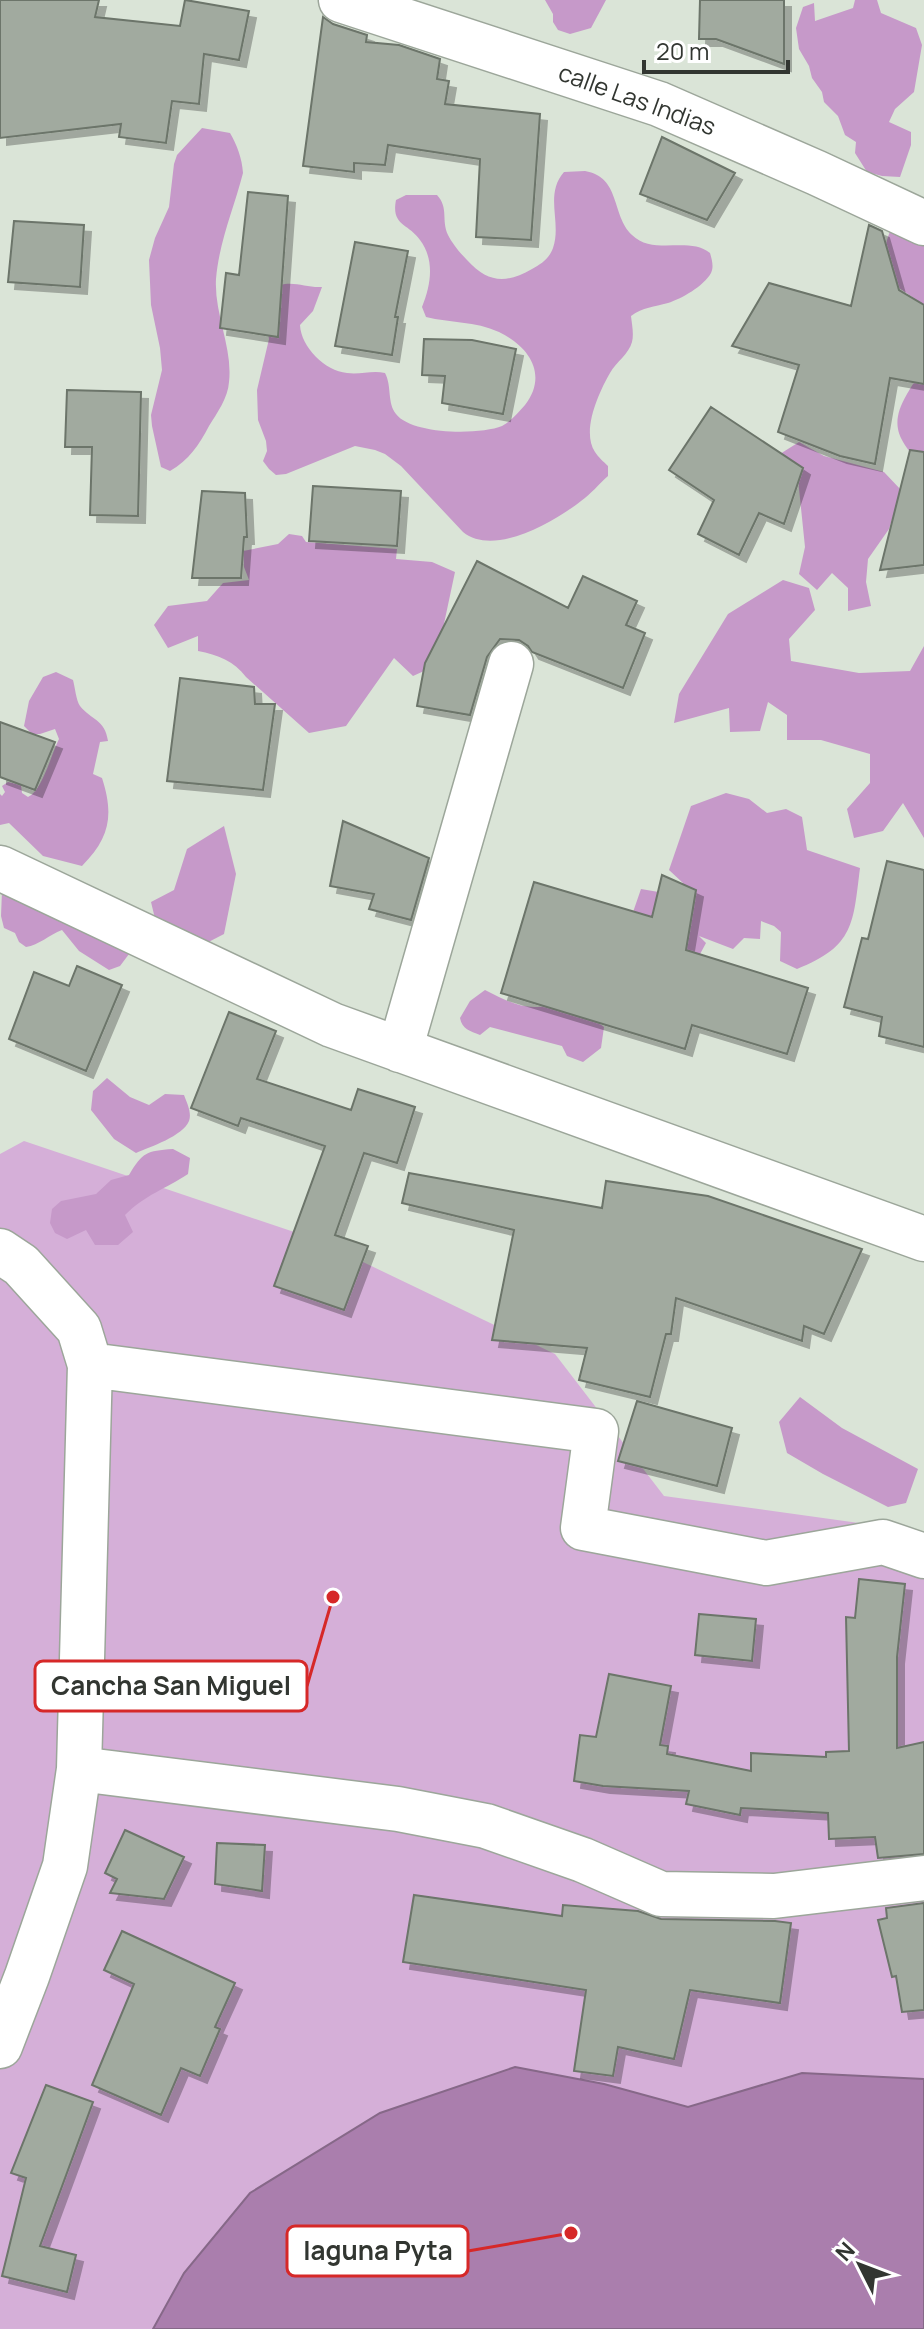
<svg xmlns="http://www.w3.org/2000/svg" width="924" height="2329" font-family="Manrope,sans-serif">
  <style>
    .green { fill: #d5afd8 }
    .forest { fill: #c699c9 }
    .water { fill: #aa7ead; stroke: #866888; stroke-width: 2 }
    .building { fill: #a1aa9f; stroke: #6c756a; stroke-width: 2; filter: url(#shadow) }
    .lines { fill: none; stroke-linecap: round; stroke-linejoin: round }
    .minor-casing { stroke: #9ca69a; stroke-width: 47 }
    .minor { stroke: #fff; stroke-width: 44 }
    .labels { text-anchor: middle; stroke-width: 6; stroke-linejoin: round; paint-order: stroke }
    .street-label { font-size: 24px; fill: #323631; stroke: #fff }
    .leader { fill: none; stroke: #d62828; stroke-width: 3 }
    .callout-dot { fill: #d62828; stroke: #fff; stroke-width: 3 }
    .callout { fill: #fff; stroke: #d62828; stroke-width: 3 }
    .callout-label { font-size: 26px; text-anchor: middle; font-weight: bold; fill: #323631 }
  </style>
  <defs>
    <filter id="shadow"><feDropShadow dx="7" dy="7" stdDeviation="0" flood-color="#0004"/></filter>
  </defs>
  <rect width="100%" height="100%" fill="#dae4d7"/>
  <path class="green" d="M24,1141l291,98 240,115 109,142 238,33 22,9v791h-924v-1175z"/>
  <path class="forest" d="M545,0h61l-15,28 -21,6 -12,-4 -5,-8v-8z
    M855,0h22l4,13 35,15 6,17 -8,47 -19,17 -6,13 22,10v13l-11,32 -18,-1 -15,-4 -12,-19 1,-11 -11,-7 -7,-19 -14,-14 -2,-10 -10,-14 -3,-12 -10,-17 -3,-21 7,-21 11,-4 1,18 38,-13z
    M202,128l28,5c7,12 12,25 13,40 -9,35 -24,69 -27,106 -2,35 17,69 13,103 -1,16 -12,31 -20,44 -10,19 -20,34 -39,45l-9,-4 -9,-41 -1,-11 11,-45 -2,-22 -9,-43 -2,-45 6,-22 14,-31 5,-43 3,-9z
    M585,171c36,6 26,44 47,64 21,21 57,1 78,18 2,7 4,14 1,20 -7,13 -30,26 -43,30 -14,4 -25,4 -37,13 1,9 3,18 1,26 -3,12 -16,20 -22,31 -11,19 -29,58 -15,79 3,5 9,10 13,14v10c-9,8 -17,18 -27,25 -27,21 -87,56 -118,31l-62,-66 -16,-12 -10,-4 -20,-4 -69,28 -10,1 -7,-6 -6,-8 4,-10 -1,-10 -8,-21 -1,-30 12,-51 -2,-10 13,-44c15,-4 27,3 42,2l-9,24 -13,14c1,22 25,46 47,48 13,2 25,-3 38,0 7,13 2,30 11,41 16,21 84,21 106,12 9,-5 16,-13 23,-21 23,-30 5,-58 -26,-73 -24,-11 -49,-9 -73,-15l-4,-10c9,-22 13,-47 -2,-67 -12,-17 -29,-14 -24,-40l10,-5h31c12,13 4,25 11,40 4,8 12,18 19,25 21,23 39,24 65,9 9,-5 17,-10 21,-21 9,-26 -9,-53 11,-76z
    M924,223v82l-25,-17 -13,-45 4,-12z
    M924,375v93c-23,-26 -37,-40 -17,-74 5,-8 8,-16 17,-19z
    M799,442l25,14 60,16 17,18 -12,39 -21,30 -2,23 5,24 -23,5v-23l-16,-15 -15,17 -18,-16 6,-27 -7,-68 -18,-25z
    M289,534l13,2 4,6 91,7 -1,10 36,3 23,10 -20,94 -22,10 -19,-18 -48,68 -37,7 -63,-56c-12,-16 -28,-22 -48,-26v-15l-30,12 -14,-23 14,-19 39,-5 16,-18 26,-3 -5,-13 -1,-16 35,-7z
    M783,580l26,8 6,22 -26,29 2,22 68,12 51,-2 14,-25v192l-21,-35 -20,28 -29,7 -7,-29 23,-26v-29l-49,-14h-34v-25l-19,-13 -8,29 -30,1 -1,-24 -55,15 5,-29 49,-80z
    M56,672l17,8c2,7 3,20 7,26 11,14 25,13 28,35l-8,1 -7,32 9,4c12,37 8,60 -20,88l-39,-10 -34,-33 -9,2v-31l2,2 3,-4 -3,-6 6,-4 13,3 1,8 6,4c14,-6 23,-42 31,-58l-4,-10 -15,5h-8l-8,-8 5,-25 14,-24z
    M726,793l23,6 18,14 19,-4 16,8 5,33 53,18c-7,55 -5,78 -63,101l-17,-8 1,-29 -7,-6 -13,-5 -1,18 -16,-1 -11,11 -34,-13 7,7 -7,13h-12l-55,-41 9,-26 41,7 1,-13 -14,-13 22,-64z
    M224,826l12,48 -12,60 -31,16 -35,-19 -7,-29 23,-12 13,-41z
    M2,891l125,52 2,11 -9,12 -11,4 -30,-19 -17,-21c-13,5 -23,15 -36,17l-7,-5 -4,-9 -11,-5 -3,-12z
    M485,990c33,17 46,23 83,10l36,27 -3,21 -18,14 -16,-6 -5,-10 -72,-19 -10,8c-10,-4 -18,-6 -20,-17l10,-17z
    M107,1078l23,19 19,8 16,-11 19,1c3,8 8,18 5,26 -6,15 -39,26 -53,32l-22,-14 -23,-29 2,-19z
    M173,1149l17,9 -2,16c-23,15 -43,21 -63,41l8,17 -15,13h-23l-9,-15 -19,9 -12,-6 -5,-10 2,-14 9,-8 35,-7 15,-14 18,-5c14,-23 17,-24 44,-26z
    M800,1397l42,31 76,41 -12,34 -18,4 -65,-33 -36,-21 -8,-31z"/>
  <path class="water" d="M515,2067l89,17 84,23 114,-34 122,6v250h-771l31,-56 66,-80 130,-80z"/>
  <path class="building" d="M0,0h99l-4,17 85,9 5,-26 64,11 -10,49 -35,-6 -5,50 -27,-3 -6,42 -47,-6 2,-13 -121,14z
    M700,0h84v64l-68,-25h-17z
    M323,17l10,7 34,11 -1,7 33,3 41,14 -3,20 12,2 -4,23 95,10 -9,126 -55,-3 4,-78 -92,-14 -3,20 -31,-2v9l-51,-6z
    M662,137l73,36 -28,47 -67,-26z
    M248,192l40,4 -10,141 -58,-9 6,-55 13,2z
    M14,221l70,4 -4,62 -72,-5z
    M869,225l13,6 17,59 25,15v79l-34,-6 -15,86 -35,-8 -62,-24 21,-67 -67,-19 37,-63 82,23z
    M355,242l53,9 -13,66h3l-6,38 -57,-9z
    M424,339l48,1 44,9 -13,65 -61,-11 3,-27 -23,-1z
    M67,390l74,2 -3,124 -48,-1 2,-68h-27z
    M711,407l92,61 -19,56 -25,-11 -20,42 -41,-21 16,-34 -45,-30z
    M910,450l14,2v113l-44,5z
    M313,486l88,5 -4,55 -88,-5z
    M202,491l43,2 2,44h-3l-3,41h-49z
    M477,561l91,47 15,-32 54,25 -11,24 19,8 -22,55 -91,-36 -4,-6 -9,-6 -19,-1 -13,18 -17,58 -53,-9 8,-43z
    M180,678l74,9 1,17h20l-12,86 -96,-9z
    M0,722l55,20 -20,48 -35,-13z
    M343,821l86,37 -18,62 -42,-11 5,-15 -44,-8z
    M887,861l37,9v177l-45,-11 3,-19 -38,-10 18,-69 6,1z
    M662,875l34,15 -10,60 122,38 -21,66 -95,-29 -7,24 -184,-56 33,-111 118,35z
    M77,966l45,19 -36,86 -77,-32 25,-67 35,14z
    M229,1012l47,19 -19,48 94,31 7,-21 57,18 -18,56 -33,-10 -29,82 33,11 -24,64 -70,-24 51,-140 -84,-28 -3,8 -47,-18z
    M409,1173l193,35 4,-27 102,15 154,53 -38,85 -20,-8 -2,15 -126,-43 -5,36h-5l-16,63 -71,-17 8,-32 -95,-8 22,-110 -112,-27z
    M637,1401l95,27 -15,58 -99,-25z
    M859,1579l46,5 -8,73v91l27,-6v112l-46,4 -3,-21 -46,2 -1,-26 -87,-5 -1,7 -54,-11 3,-13 -86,-5 -29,-5 6,-46 16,2 13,-63 62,12 -11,59 8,1 -1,8 84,17v-18l75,4v-5l23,-1 -3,-134 9,1z
    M699,1614l57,5 -4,42 -57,-6z
    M125,1830l59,27 -20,42 -54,-6 7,-14 -12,-6z
    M217,1843l48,2 -3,46 -47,-7z
    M414,1895l148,21 1,-11 75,6 23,8 114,2 16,2 -11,80 -90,-13 -16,69 -56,-12 -5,29 -39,-5 12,-81 -183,-28z
    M924,1903v107l-22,2 -6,-36 -4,1 -14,-57 9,-2 -1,-10z
    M122,1931l113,52 -20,44 5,2 -20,47 -19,-8 -20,47 -69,-30 42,-101 -30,-14z
    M46,2085l47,17 -53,144 36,9 -9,37 -65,-16 24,-98 -15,-5z"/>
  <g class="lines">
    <g class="minor-casing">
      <path id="minor" d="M341,0l318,104 158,69 107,50
        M0,868l332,157 592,214
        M400,1050l111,-386
        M0,1251l21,14 58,64 11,36 -11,404 -14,97 -38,110 -27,70
        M90,1365l506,66 -13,97 183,35 117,-21 41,14
        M79,1769l319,40 88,17 97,34 78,34 113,2 150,-18"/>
    </g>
    <use href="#minor" class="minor"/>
  </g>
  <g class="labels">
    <g class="street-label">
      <text transform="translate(637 100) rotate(20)" y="8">calle Las Indias</text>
    </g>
  </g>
  <path class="leader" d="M333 1597L307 1686M571 2233L468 2251"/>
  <g class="callout-dot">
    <circle cx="333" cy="1597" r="8"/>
    <circle cx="571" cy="2233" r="8"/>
  </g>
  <g class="callout">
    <rect x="35" y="1661" width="272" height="50" rx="8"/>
    <rect x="287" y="2226" width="181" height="50" rx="8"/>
  </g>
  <g class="callout-label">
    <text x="171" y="1695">Cancha San Miguel</text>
    <text x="378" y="2260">laguna Pyta</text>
  </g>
  <g transform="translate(860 2265) rotate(312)" stroke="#ffffff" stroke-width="6" paint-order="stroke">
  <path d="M0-6L14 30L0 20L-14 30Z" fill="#323631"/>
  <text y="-12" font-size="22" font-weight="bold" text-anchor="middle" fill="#323631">N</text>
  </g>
  <path d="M644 60v12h144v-12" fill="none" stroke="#323631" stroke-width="4"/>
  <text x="656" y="60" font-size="24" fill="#323631" stroke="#ffffff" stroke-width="6" paint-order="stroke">20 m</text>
</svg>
